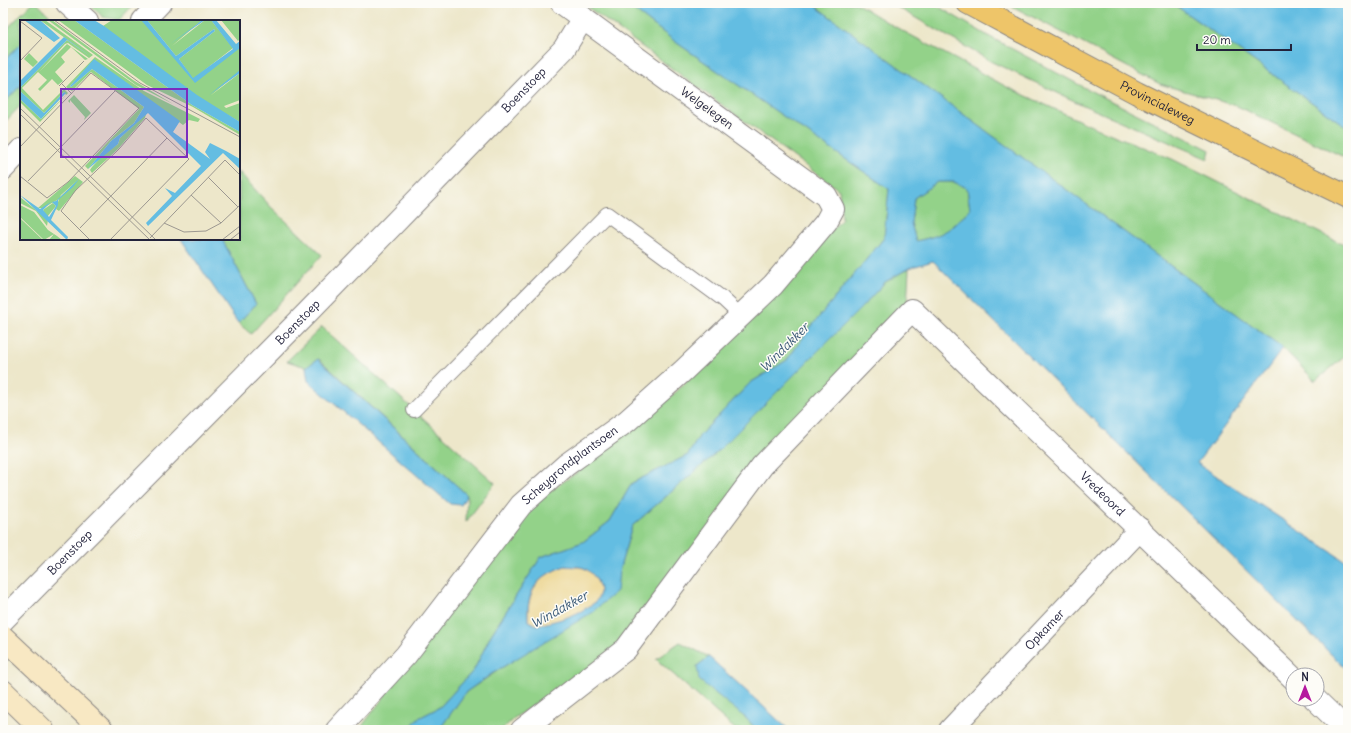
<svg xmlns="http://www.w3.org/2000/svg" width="1351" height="733" font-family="Delius,sans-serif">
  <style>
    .green { fill: #93d289; stroke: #5a7a62 }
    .sand { fill: #eeda9e; stroke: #887e6c }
    .water { fill: #64bde2; stroke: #43708e; fill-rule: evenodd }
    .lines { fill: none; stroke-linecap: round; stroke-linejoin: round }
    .lane-casing { stroke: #888482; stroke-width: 16 }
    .street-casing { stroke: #888482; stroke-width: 24 }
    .secondary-casing { stroke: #888482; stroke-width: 24 }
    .primary-casing { stroke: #888482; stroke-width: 24 }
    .lane { stroke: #fff; stroke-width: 14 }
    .street { stroke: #fff; stroke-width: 22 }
    .secondary { stroke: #f8e8c3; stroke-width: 22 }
    .primary { stroke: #eec569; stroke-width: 22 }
    .labels { text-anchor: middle; stroke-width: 3; stroke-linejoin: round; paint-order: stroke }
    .street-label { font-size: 12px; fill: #22223b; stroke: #fdfcf7 }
    .water-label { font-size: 13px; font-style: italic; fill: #395875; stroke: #fdfcf7 }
    .inset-road { fill: none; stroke: #9c9891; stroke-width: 1 }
    .view { fill: #7b2cbf; fill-opacity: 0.15; stroke: #7b2cbf; stroke-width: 2 }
    .inset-edge { fill: none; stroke: #22223b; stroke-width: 2 }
  </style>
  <rect width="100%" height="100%" fill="#fdfcf7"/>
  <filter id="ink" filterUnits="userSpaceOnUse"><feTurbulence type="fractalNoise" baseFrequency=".025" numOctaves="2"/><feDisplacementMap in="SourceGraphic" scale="8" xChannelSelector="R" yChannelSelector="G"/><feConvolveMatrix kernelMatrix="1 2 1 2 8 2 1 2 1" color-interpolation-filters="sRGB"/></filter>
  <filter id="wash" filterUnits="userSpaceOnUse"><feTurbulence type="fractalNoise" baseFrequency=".012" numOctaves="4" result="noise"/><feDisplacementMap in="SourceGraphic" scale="16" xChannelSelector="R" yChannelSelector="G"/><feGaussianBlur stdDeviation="0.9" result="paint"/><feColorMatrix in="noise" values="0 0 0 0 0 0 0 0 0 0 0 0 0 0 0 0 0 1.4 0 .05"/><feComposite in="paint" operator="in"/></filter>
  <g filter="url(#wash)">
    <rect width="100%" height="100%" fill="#ede7ca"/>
    <path class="green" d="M32,3h5l18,18h-34v22l-18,19v-29z
      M88,3h47l-16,17 -16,-3z
      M582,3h43l52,40 212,146 -5,49 -74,90 -23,32 -37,23 -50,52 -12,20 -56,28 -22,38 -27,21 -42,15 -50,78 -17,35 -34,37 -23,12 -8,11h-50l168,-223 52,-36 97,-79 97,-97 69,-76 -3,-29z
      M811,3h45l34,21 117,63 82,38 83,34 176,88v107l-33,27 -32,-33z
      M890,3h42l58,34 97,52 123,61 -2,9 -125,-54 -91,-43z
      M1006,3h166l176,125v31l-111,-53 -77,-22z
      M21,85v20l-18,19v-20z
      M239,172l32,35 51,48 -71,79 -13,-11 18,-19 -34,-65h17z
      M937,182h17l13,6 3,21c-20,22 -25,26 -54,32l-5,-18 3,-25z
      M909,268l-2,40 -290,340 -103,70 -12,12h-63l27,-38 150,-101 3,-20 13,-45 84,-73 145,-145 24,-26z
      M322,327l173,156 -29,39 1,-27 -148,-136 -13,8 -19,-6z
      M680,642l29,15 -12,9 60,64h-21l-80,-71z"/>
    <path class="sand" d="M565,566c6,1 14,0 19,2 12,6 23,24 10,35 -17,13 -37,18 -57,23l-9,-5c-1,-30 8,-45 37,-55z"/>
    <path class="water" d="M625,3h186l472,345 -86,115 151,100v108l-415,-410 -24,7 -24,14 -24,26 -145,145 -84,73 -13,45 -2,20 -26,22 -98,60 -27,19 -27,38h-30l8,-11 23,-12 34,-37 17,-35 50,-78 42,-15 27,-21 22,-38 56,-28 12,-20 50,-52 37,-23 23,-32 74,-90 5,-49 -212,-146zM937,182h17l13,6 3,21c-19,21 -26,26 -54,32l-5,-18 3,-25zM565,566c6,1 14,0 19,2 12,6 23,24 10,35 -17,13 -37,18 -57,22l-9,-4c-2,-30 9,-45 37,-55z
      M1172,3h176v125z
      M21,43v42l-18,19v-42z
      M181,239h41l34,65 -18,19z
      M318,359l149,136 -6,10 -11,-1 -142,-123 -2,-14z
      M709,657l80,73h-32l-10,-11 -48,-39 -2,-14z"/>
  </g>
  <g filter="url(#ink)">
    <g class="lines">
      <g class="lane-casing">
        <path id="lane" d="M414,410l193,-196 116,85 17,16"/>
      </g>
      <g class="street-casing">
        <g id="street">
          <path d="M67,3l20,18"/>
          <path d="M143,21l17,-18"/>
          <path d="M3,169l18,-19"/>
          <path id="s1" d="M3,620l304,-307 257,-264 19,-31"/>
          <path d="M1315,699l32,31"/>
          <path id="s2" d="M337,730l69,-75 115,-150 45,-40 61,-44 57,-51 89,-85 53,-63 7,-13 -7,-13 -264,-193"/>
          <path id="s3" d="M522,730l104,-81 136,-183 150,-156 381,368"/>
          <path id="s4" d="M950,730l190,-201"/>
        </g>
      </g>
      <g class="secondary-casing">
        <path id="secondary" d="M3,637l99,93
          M3,691l40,39"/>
      </g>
      <g class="primary-casing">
        <g id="primary">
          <path id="s5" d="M968,3l169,90 211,104"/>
        </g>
      </g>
      <use href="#lane" class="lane"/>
      <use href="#street" class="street"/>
      <use href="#secondary" class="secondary"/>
      <use href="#primary" class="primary"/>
    </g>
  </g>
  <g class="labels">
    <g class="street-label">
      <text dy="4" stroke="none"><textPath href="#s1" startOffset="743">Boenstoep</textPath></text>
      <text dy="4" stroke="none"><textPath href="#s5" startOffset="214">Provincialeweg</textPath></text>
      <text transform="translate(707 108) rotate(36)" y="4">Welgelegen</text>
      <text dy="4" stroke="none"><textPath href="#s1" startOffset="419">Boenstoep</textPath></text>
      <text dy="4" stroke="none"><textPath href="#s2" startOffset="354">Scheygrondplantsoen</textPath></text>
      <text dy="4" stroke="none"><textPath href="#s3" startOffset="841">Vredeoord</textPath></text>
      <text dy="4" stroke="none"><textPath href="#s1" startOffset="95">Boenstoep</textPath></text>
      <text dy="4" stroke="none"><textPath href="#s4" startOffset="138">Opkamer</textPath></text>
    </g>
    <g class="water-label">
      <text transform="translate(784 347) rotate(-45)" y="5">Windakker</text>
      <text transform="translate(559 609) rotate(-29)" y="5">Windakker</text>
    </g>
  </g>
  <g transform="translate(20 20)">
    <rect width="220" height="220" fill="#ede7ca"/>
    <path d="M20,0h5l48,35 -4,3 -21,-15 -3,1 -26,28 28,-28 21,15 -3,1 -14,-13 -10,10 4,5 -10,10 8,9 -5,4 -6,-6 -12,12 -2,-2 9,-9 -9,-8 -16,16 21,22 21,-21 4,4 -28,29 -20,-20v-3l21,20 25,-24 -2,-3 -20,21 -24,-22v-3l47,-48 23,16zM28,0h4l81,60 40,24 -37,-19zM38,0h16l118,85 48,27v3l-47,-28 -46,-22zM92,0h32l50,61 46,-35v25l-30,25 30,-23v27l-16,6 2,2 14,-5v19l-38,-22 -99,-74zM127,0h55l-30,26 33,-26h6l22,28 -40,31 -14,-20 36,-28 -1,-2 -38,27zM201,0h19v19l-2,2zM9,33l9,9 -5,5 -9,-8zM75,37l49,34 56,28 -2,3 -9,-2 -6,5 -89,-65 -24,26 1,1 21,-18 52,38 -10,16 -23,18 -23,28 -3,-3 54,-57 -48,-37 -19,19 -6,-4zM54,75l17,18 -7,7 1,-3 -15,-17v3l-2,-2zM126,94l-1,4 -27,31 -26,24 -2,-3 2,-3 12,-13 14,-10 2,-6zM55,156l4,3 -18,16 -1,2 19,-18 4,3 -24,29 -3,-2 3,-10 -16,9h-5zM0,177l28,23 -1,6 -11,-15 -16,-8zM33,183l3,3 -9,11 -4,-7zM0,185l14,7 14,18 9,6 5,4h-13l5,-6 -10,6 -24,-23zM0,198l3,3 20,19h-20l-3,-3z" fill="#93d289"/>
    <path d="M4,0h16l20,18 -6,4zM54,0h20l10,6 93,69 43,27v10l-48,-27zM121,0h6l29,36 38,-27 1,2 -36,28 14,19 40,-29 -22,-29h5l20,24 4,-3v7l-45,35zM182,0h3l-35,24 26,-19zM44,17l26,19 -23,-16 -47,48v-7zM74,39l86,62 -7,11 37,27 -5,-7 5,-9 16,8 14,8v10l-17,-16 -75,73 -2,-3 26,-27 -7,-8 10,5 26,-27 -53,-53 -28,25 -2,6 -30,25 23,-28 23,-18 10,-16 -52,-38 -21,18 -1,-1zM220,50v3l-31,22zM0,71l24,22 20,-21 2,1 -25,26 -21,-20zM59,159l-6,8 -15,13v5l-7,15 17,17 -1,3 -47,-45 20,14 11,-7 -8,8 6,7 7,-11 -4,-4 4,-1z" fill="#64bde2"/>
    <path class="inset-road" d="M34,0l86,63 100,54M0,1l22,17 -22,23M42,64l10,10M39,66l25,-25M0,88l136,132M0,94l130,126M0,127l71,-74 48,35 -71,74 -21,16 -27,-22M188,157l30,30M8,161l87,-90M171,175l30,28M144,203l20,9 22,-1 15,-8 19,-18M60,208l87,-90M130,218l75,-78 15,15M70,220l-29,-29 14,-20 44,-42 27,-31 43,41 -79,81M202,220l18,-14M210,220l10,-8"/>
    <path class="view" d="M41,69h126v68h-126z"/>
    <rect width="220" height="220" class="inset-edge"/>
  </g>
  <rect width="1351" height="733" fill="none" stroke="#fdfcf7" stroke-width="16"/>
  <g transform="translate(1305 687)"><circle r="19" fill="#fdfcf7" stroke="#a5a5ac"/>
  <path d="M0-3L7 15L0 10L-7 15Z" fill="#b5179e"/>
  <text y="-6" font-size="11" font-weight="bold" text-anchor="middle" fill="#22223b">N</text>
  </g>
  <path d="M1197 44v6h94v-6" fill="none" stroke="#22223b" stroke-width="2"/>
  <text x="1203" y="44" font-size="12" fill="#22223b" stroke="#fdfcf7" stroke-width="3" paint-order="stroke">20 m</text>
</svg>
